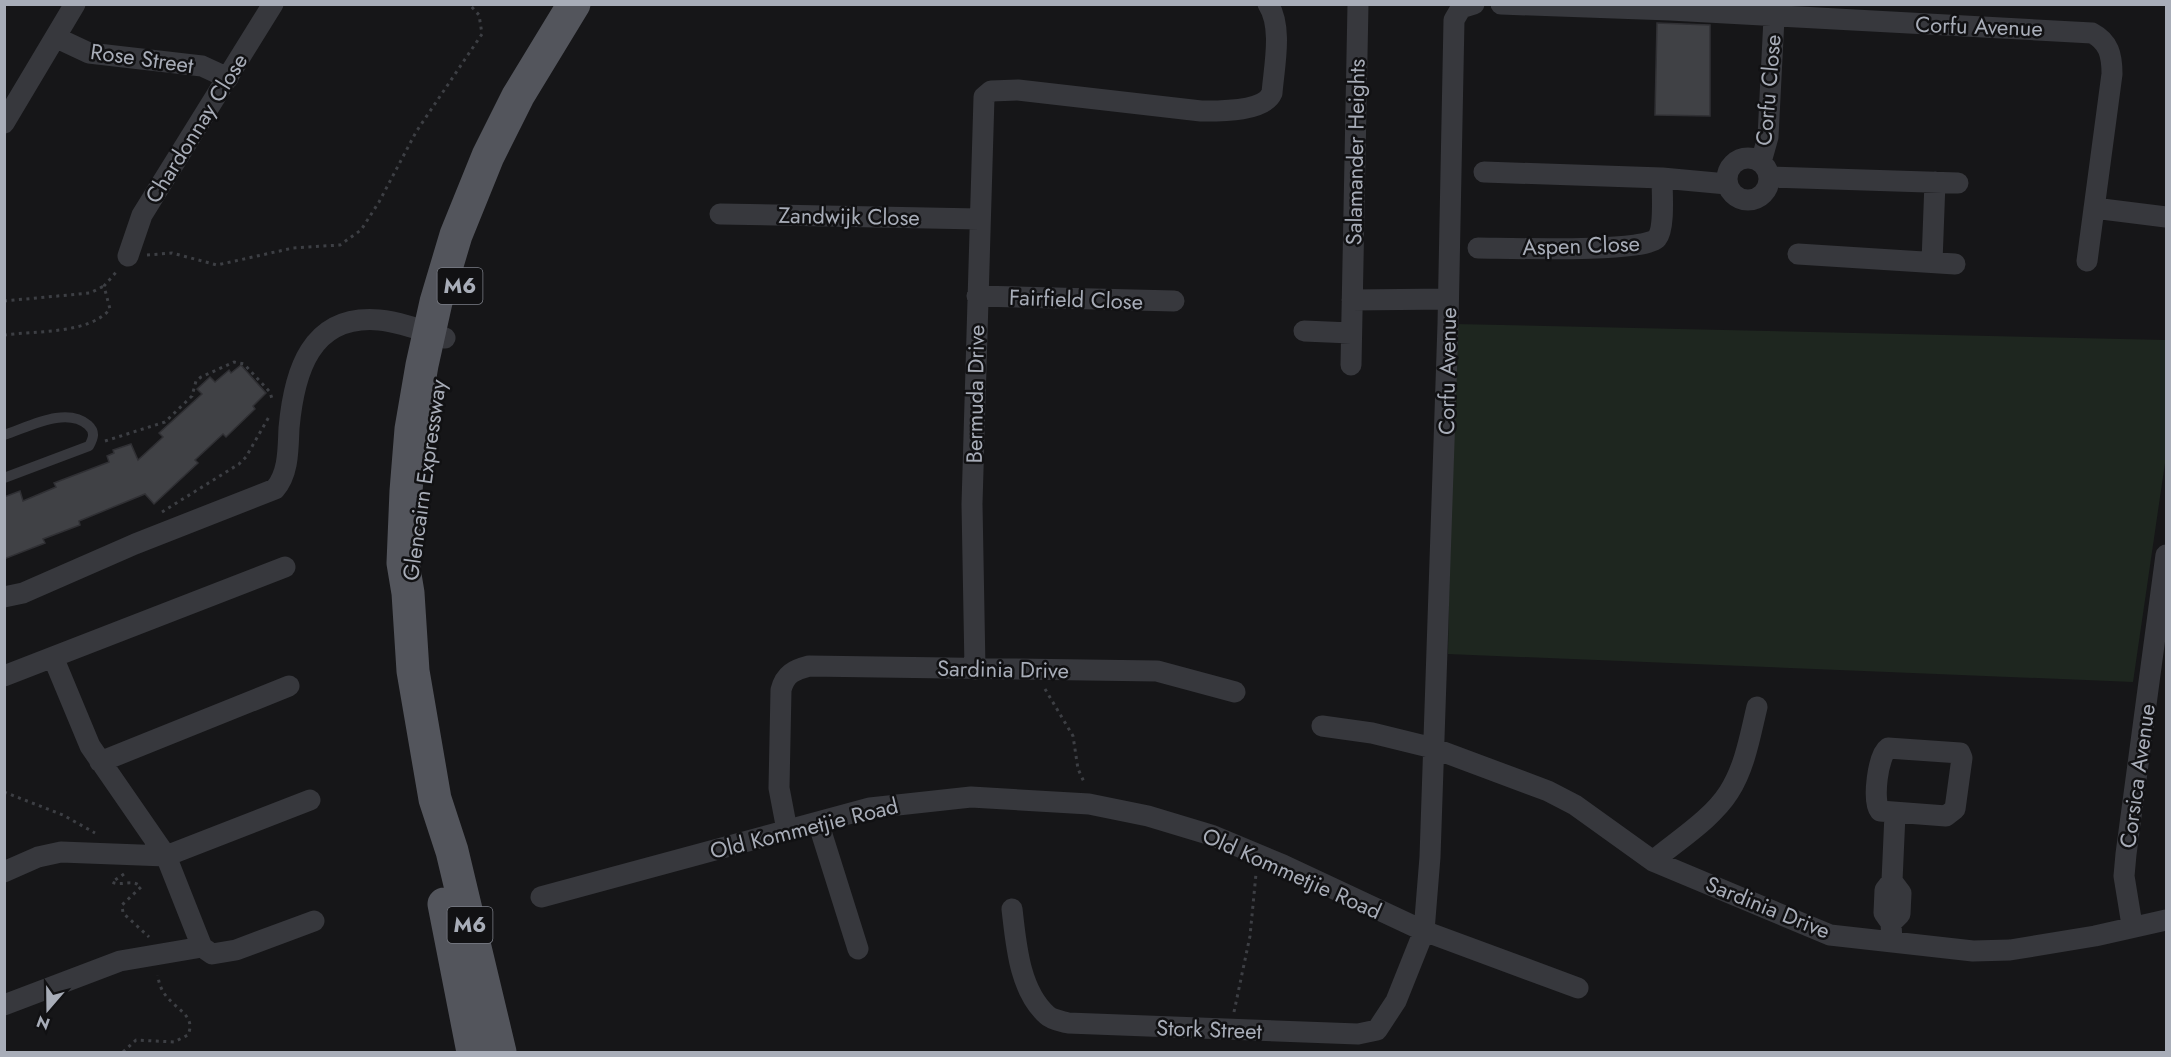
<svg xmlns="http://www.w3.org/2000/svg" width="2171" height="1057" font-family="Jost,sans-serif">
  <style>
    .green { fill: #1e261f }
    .building { fill: #404145; stroke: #303034; stroke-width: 1.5 }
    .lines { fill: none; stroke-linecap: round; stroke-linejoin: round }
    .path { stroke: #3d3f44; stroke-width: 3; stroke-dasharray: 3 4.5; stroke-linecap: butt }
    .service { stroke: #37383d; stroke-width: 10 }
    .minor { stroke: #37383d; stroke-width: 21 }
    .primary { stroke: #53555c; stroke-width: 33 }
    .labels { text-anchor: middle; stroke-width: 5; stroke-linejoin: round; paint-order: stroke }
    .shield { fill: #111113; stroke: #7b7e86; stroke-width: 1.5 }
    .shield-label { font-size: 21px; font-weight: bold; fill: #a8adb8 }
    .street-label { font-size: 22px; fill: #a8adb8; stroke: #111113 }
  </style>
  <rect width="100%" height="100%" fill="#161618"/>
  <path class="green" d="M1454,324l712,16v116l-33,226 -685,-28z"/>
  <path class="building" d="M1657,23l53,2v91l-55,-1z
    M241,365l25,28 -13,13 2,3 -29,28 -3,-3 -28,26 3,3 -44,41 -9,-10 -66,27 1,4 -37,14 2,4 -41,16v-62l16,-6 3,10 33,-14 -2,-4 55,-21 -2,-6 7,-3 -1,-3 18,-6 7,16 25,-23 -4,-4 43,-39 -5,-5 13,-12 5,5 14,-12 2,3z"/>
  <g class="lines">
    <path class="path" d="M147,255l25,-2 45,12 76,-17 47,-3 21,-15 18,-28 37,-70 66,-98 -3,-19 -10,-11
      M4,301l86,-8 14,-7
      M4,335c30,-4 86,-1 106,-26l-6,-23 14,-16
      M105,441l60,-19 27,-26 4,-15 5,-4 33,-15 10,2 26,28 2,7
      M162,512l77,-48 7,-7 24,-42
      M1045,689l28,47 5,33 7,15
      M4,792l59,23 32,18
      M124,874l-12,8c9,5 21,-4 29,5l-19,18 1,8 26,24
      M1234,1012l16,-76 6,-62
      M123,1052l13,-12 38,2 14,-7c11,-26 -28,-27 -30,-60"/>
    <path class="service" d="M4,435c25,-8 62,-29 84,-10 8,7 5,14 1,21l-85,32"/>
    <path class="minor" d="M1501,4l169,6 422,23c17,9 20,22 20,41l-25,187
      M57,38l32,15 113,13 26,12
      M4,123l71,-119
      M1727 179a21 21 0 1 1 42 0a21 21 0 1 1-42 0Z
      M1761,162l7,-25 6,-119
      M1484,172l178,6 65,6
      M1769,177l189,6
      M2094,208l72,9
      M720,214l259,5
      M1478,248c26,0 168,5 179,-10 8,-10 5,-46 5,-60
      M1798,254l157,10
      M128,256l14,-41 131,-211
      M1932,262l3,-80
      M977,296l197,5
      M1352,300l96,-1
      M1304,331l47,2
      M1351,365l7,-361
      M4,597l19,-4 112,-49 140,-55c14,-16 13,-41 14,-61 5,-55 21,-114 90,-108 22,2 45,11 66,18
      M53,657l37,89 76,110 36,91 10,7 24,-4 78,-29
      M975,669l-3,-165 12,-407 7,-6 27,-1 183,21c18,0 63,1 71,-18 2,-26 11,-66 -4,-89
      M4,676l281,-109
      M1322,726l50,7 61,15 115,43 27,14 78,56 177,74 143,16 37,-1 85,-14 71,-16
      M1888,748l72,5 2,5 -7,51 -9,7 -66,-5c-8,-10 -2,-56 8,-63z
      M100,762l189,-76
      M818,822l40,127
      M787,830l-8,-42 2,-98c4,-16 13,-20 28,-24l348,5 78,21
      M1653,861c25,-21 59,-42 76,-69 16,-25 21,-56 28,-85
      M4,872l34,-15 23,-5 105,4 144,-56
      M541,897l329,-89 101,-11 118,7 59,12 63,19 72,30 141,66 154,57
      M1012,909c4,34 7,81 35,106 5,5 14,6 21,8l290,11 19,-4 19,-29 28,-70 6,-74 18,-533 6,-304 7,-12 13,-4
      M1891,923l9,-9 1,-21 -9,-12
      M2132,925l-8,-49 2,-22 40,-299
      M1892,942l-1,-19 -7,-10 1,-23 7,-9 3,-67
      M4,1005l116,-44 82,-14"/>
    <path class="primary" d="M444,904l29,148
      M500,1052l-48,-201 -17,-52 -22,-128 -5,-78 -5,-30 3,-72 5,-62 11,-64 14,-63 20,-67 32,-79 30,-60 56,-92"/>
  </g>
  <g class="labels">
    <g class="shield">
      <rect x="437.5" y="268" width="45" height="36" rx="4.5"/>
      <rect x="447.5" y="907" width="45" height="36" rx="4.5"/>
    </g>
    <g class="shield-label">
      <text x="460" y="293">M6</text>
      <text x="470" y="932">M6</text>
    </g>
    <g class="street-label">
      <text transform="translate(1979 26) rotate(2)" y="8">Corfu Avenue</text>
      <text transform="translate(142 58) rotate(8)" y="8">Rose Street</text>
      <text transform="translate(1768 90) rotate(-85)" y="8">Corfu Close</text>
      <text transform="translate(196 128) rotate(-58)" y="8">Chardonnay Close</text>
      <text transform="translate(1355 152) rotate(-89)" y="8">Salamander Heights</text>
      <text transform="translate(849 216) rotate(1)" y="8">Zandwijk Close</text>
      <text transform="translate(1581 245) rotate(-2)" y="8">Aspen Close</text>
      <text transform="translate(1076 299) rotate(2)" y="8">Fairfield Close</text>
      <text transform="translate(1447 371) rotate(-89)" y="8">Corfu Avenue</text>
      <text transform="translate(975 394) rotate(-89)" y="8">Bermuda Drive</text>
      <text transform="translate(424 480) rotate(-82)" y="8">Glencairn Expressway</text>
      <text transform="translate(1003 669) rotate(1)" y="8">Sardinia Drive</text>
      <text transform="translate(2137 776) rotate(-82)" y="8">Corsica Avenue</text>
      <text transform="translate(804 828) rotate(-14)" y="8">Old Kommetjie Road</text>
      <text transform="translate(1292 873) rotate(24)" y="8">Old Kommetjie Road</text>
      <text transform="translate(1768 907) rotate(22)" y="8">Sardinia Drive</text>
      <text transform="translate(1209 1029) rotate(2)" y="8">Stork Street</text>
    </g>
  </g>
  <rect width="2171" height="1057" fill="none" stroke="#a8adb8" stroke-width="12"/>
  <g transform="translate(48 1009) rotate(200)" stroke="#111113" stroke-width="4.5" paint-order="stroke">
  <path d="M0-4.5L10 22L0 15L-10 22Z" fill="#a8adb8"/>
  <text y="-9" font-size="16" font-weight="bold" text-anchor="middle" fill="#a8adb8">N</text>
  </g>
</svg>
